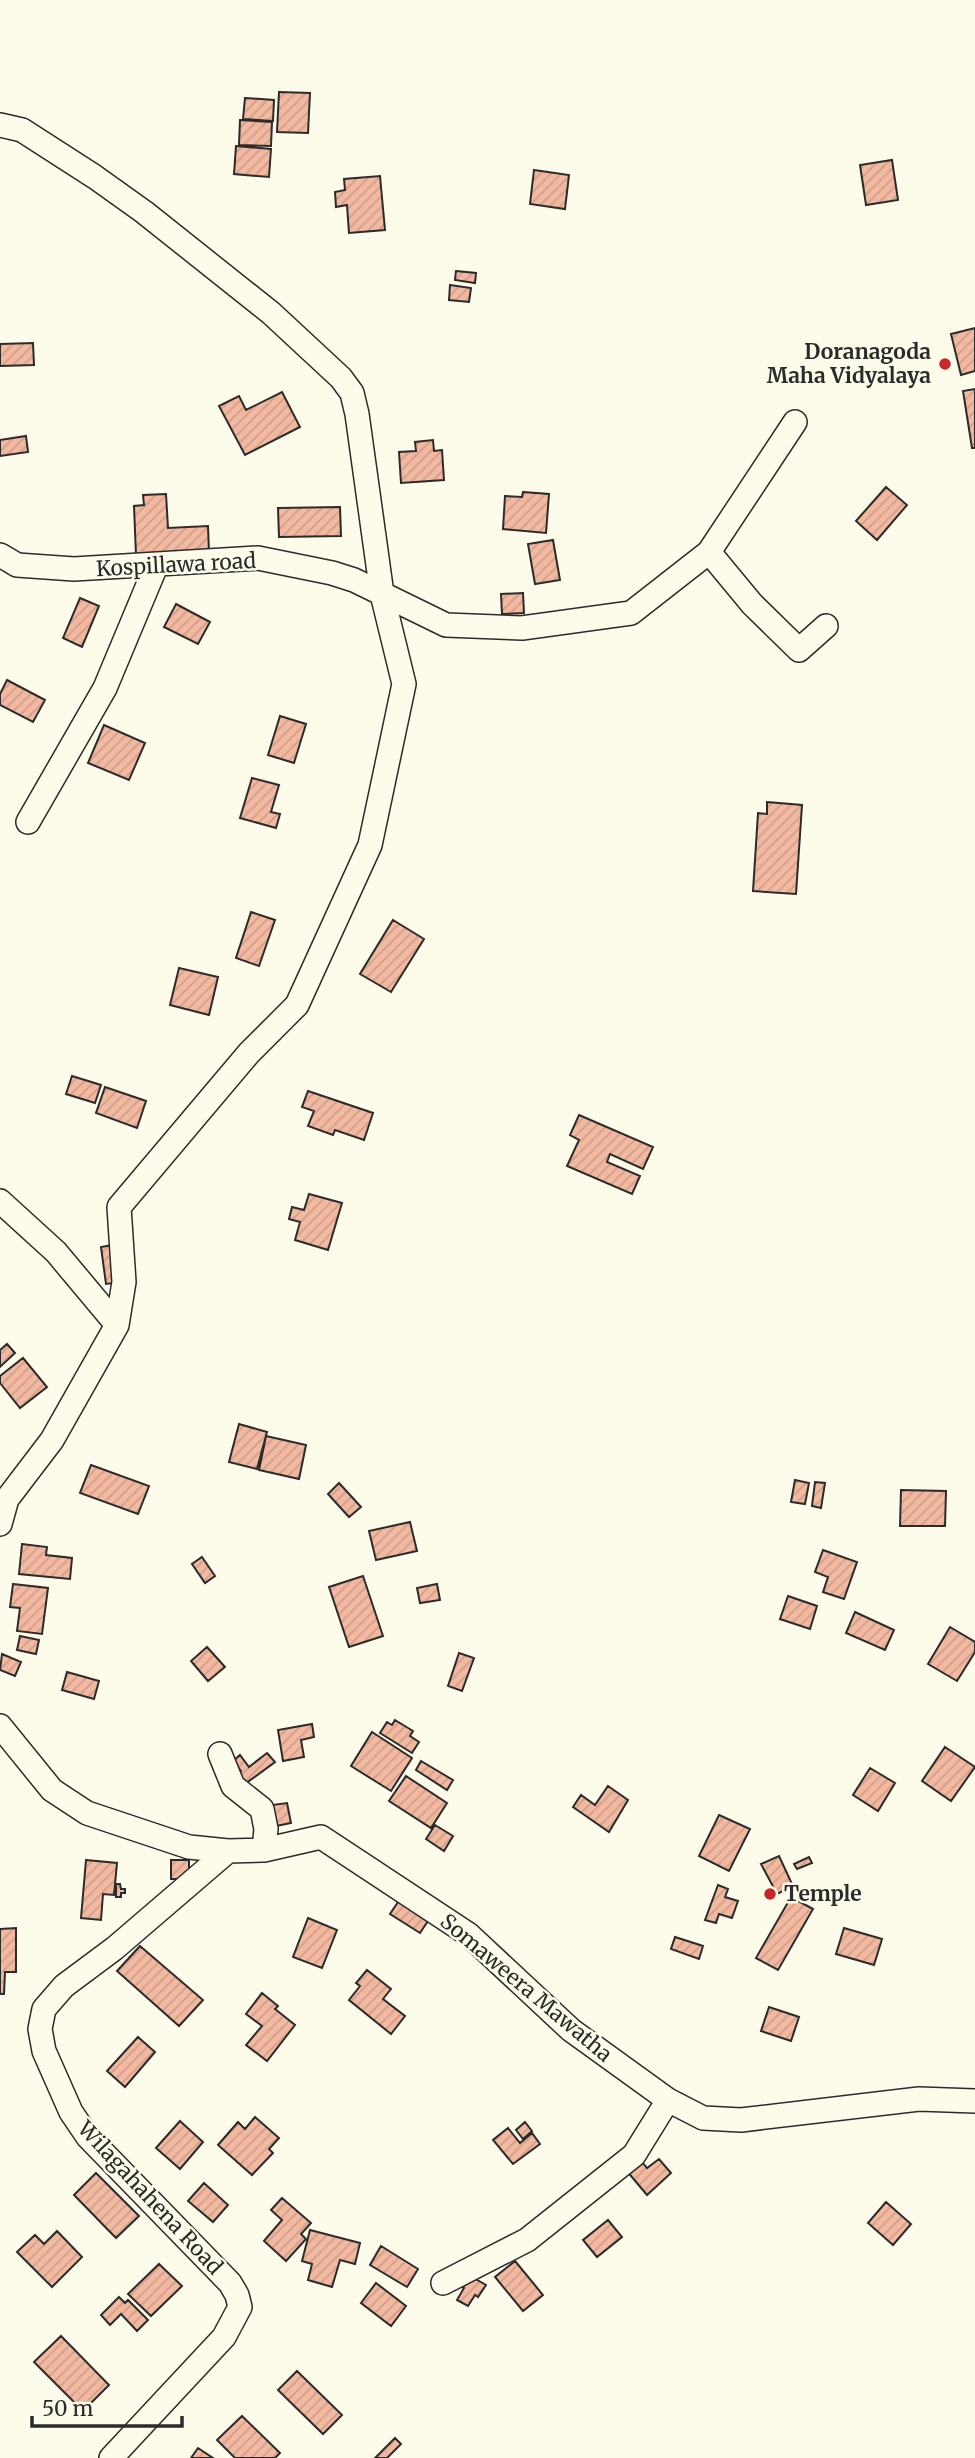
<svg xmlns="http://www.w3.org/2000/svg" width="975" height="2458" font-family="Merriweather,serif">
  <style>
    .building { fill: url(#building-hatch); stroke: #2b2b2b; stroke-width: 2 }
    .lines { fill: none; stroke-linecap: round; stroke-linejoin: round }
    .minor-casing { stroke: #2b2b2b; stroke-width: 26 }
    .minor { stroke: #fdfbea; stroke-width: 23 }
    .poi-dot { fill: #c62828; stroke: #fdfbea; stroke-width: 2.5 }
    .labels { text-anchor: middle; stroke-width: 5; stroke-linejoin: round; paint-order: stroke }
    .poi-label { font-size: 21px; font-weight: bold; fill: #2b2b2b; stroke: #fdfbea; text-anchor: end }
    .street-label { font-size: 21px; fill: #2b2b2b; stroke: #fdfbea }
  </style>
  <defs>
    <pattern id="building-hatch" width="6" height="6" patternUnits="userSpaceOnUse" patternTransform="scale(1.75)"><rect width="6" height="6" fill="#f2b8a0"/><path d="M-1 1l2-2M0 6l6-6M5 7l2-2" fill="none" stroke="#d09e8a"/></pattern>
  </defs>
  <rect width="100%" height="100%" fill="#fdfbea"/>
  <path class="building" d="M279,92l31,1 -2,40 -31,-1z
    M245,98l29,2 -1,21 -30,-2z
    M240,120l32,2 -1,24 -32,-1z
    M236,146l35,3 -2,28 -35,-3z
    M892,160l6,40 -32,5 -6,-40z
    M534,170l35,5 -4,34 -35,-5z
    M380,176l5,54 -36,3 -2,-28 -11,2 -1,-15 10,-2 -1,-11z
    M456,271l20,2 -1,10 -20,-3z
    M450,285l21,3 -2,14 -20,-2z
    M975,328v43l-14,4 -10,-41z
    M33,343l1,22 -34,1v-22z
    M975,389v59h-3l-9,-57z
    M282,392l18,35 -55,28 -26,-49 20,-10 7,14z
    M26,436l2,16 -28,4v-16z
    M433,440l1,11 8,-1 2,30 -43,3 -2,-31 17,-1 -1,-9z
    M886,487l21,18 -30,35 -21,-19z
    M523,492l26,2 -3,39 -43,-4 2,-33 17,1z
    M166,494l2,34 40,-2 1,26 -73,3 -2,-49 10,-1 -1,-10z
    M340,507l1,29 -62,1 -1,-29z
    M553,540l7,40 -25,4 -7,-40z
    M523,593l1,20 -22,1 -1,-20z
    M80,598l19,8 -17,41 -19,-9z
    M176,604l34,18 -12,22 -34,-17z
    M7,680l38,20 -12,22 -33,-17v-11z
    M280,716l26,8 -12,39 -26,-8z
    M104,725l41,18 -16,37 -41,-17z
    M252,778l27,7 -8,27 9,2 -4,14 -36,-10z
    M767,802l35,3 -6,89 -43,-3 5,-78 9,1z
    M251,912l24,8 -16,46 -23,-8z
    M393,920l31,19 -33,53 -31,-18z
    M179,968l39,9 -9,38 -39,-10z
    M72,1076l29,9 -6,18 -29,-9z
    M105,1087l41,14 -9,27 -41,-15z
    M308,1091l65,22 -9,27 -29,-10 -2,5 -25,-9 6,-15 -12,-4z
    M579,1115l74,32 -10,22 -33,-15 -3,8 33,14 -8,18 -65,-28 12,-26 -9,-5z
    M309,1194l33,9 -14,47 -33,-10 5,-18 -11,-3 3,-12 12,3z
    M118,1244l5,38 -17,2 -5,-37z
    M7,1344l8,9 -15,14v-17z
    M23,1358l24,29 -27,21 -20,-25v-7z
    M239,1424l28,8 -10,37 -28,-7z
    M266,1436l40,9 -7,34 -40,-9z
    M91,1465l58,21 -11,28 -58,-21z
    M795,1480l14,3 -4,21 -14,-2z
    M815,1482l10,1 -4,25 -9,-2z
    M339,1483l22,24 -12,10 -21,-23z
    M901,1490l45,1 -1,35h-45z
    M410,1522l7,29 -41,9 -7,-29z
    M22,1544l25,3 -1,8 26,3 -2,21 -51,-5z
    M823,1550l34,12 -13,37 -21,-7 5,-15 -13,-5z
    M202,1557l13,19 -10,7 -13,-19z
    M363,1576l20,60 -34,11 -20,-60z
    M13,1584l35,4 -6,46 -25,-3 3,-23 -10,-1z
    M437,1584l3,16 -20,3 -3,-15z
    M788,1596l29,10 -7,23 -30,-10z
    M855,1612l39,18 -9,20 -39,-17z
    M950,1627l25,15v10l-18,29 -29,-17z
    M20,1636l19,4 -3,14 -19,-4z
    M207,1647l18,20 -17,14 -17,-20z
    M459,1653l15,5 -12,33 -14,-5z
    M2,1654l19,8 -6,14 -15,-6z
    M67,1672l32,9 -5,18 -32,-9z
    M395,1720l18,11 -3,5 9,6 -7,11 -32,-20 7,-11 5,3z
    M312,1724l2,13 -13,3 3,17 -21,4 -5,-31z
    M372,1732l40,26 -21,33 -40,-25z
    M945,1747l30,20 -24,34 -29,-20z
    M267,1753l8,9 -30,22 -7,-10 3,-3 -8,-10 7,-6 9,12z
    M421,1761l32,19 -6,10 -31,-20z
    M870,1768l25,15 -17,28 -25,-16z
    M406,1776l41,27 -16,25 -42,-27z
    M608,1786l20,14 -19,32 -36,-25 8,-12 14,10z
    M287,1803l4,20 -15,3 -4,-21z
    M719,1815l31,14 -21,42 -30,-15z
    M435,1825l18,11 -9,15 -18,-12z
    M779,1856l14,30 -16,8 -16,-30z
    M809,1857l3,6 -15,6 -3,-5z
    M86,1860l31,3 -3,32 -11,-1 -2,26 -20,-2z
    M171,1860h18v19h-18z
    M116,1884h4l1,5h4v4h-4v4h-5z
    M718,1885l10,4 -3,8 13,4 -6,17 -13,-4 -3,9 -11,-3z
    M402,1896l30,19 -12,18 -30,-19z
    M791,1897l22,12 -35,61 -22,-12z
    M308,1918l29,12 -15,38 -29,-11z
    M16,1928v44h-11l-1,22h-4v-65z
    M844,1928l38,11 -8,26 -38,-11z
    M675,1937l28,9 -4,13 -28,-10z
    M140,1946l63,54 -24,26 -62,-55z
    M367,1970l24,19 -8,10 22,17 -14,18 -42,-34 11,-14 -4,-3z
    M262,1993l16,13 -3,3 20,16 -28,36 -21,-16 16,-19 -16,-12z
    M769,2007l30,10 -8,24 -30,-10z
    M138,2037l17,15 -30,35 -18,-16z
    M255,2117l24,21 -10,11 4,4 -21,22 -34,-30 20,-23 7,7z
    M180,2121l23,21 -23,27 -24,-21z
    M525,2122l7,9 -9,8 -7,-9z
    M508,2128l12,15 12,-10 8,11 -27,20 -20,-24z
    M639,2158l8,10 12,-9 12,14 -24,22 -21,-25z
    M96,2173l43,43 -23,22 -42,-43z
    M204,2183l24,22 -15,17 -25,-21z
    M282,2198l29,25 -10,11 5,5 -20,22 -22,-20 18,-21 -11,-10z
    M886,2202l25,22 -18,21 -25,-22z
    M608,2220l14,17 -25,20 -14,-17z
    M310,2230l50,13 -5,21 -15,-4 -8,27 -24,-7 4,-16 -10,-3z
    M57,2231l25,26 -30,30 -35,-35 18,-17 9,9z
    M381,2246l37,23 -11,18 -37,-22z
    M515,2261l28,34 -20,16 -28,-34z
    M159,2264l23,22 -31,30 -23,-22z
    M467,2274l19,11 -8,12 -3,-2 -7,11 -11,-6 7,-12 -4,-2z
    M376,2283l30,23 -15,20 -30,-23z
    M119,2297l6,6 3,-3 20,20 -11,11 -16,-17 -11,11 -9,-10z
    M61,2336l48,49 -26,26 -49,-49z
    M297,2371l45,44 -19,19 -45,-44z
    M242,2416l38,37 -5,5h-40l-18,-18z
    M395,2438l6,6 -14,14h-12z
    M198,2448l15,10h-22z"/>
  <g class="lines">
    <g class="minor-casing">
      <path id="minor" d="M0,125l22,5 73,47 49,35 127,101 70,65 11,15 5,21 25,180 22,90 -34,161 -73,160 -48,48 -130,154 5,75 -7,43 -65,115 -45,59 -7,25
        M709,552l43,52 47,46 27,-24
        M0,555l17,10 57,4 184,-11 74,15 22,7 92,45 76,3 109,-15 78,-61 86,-130
        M28,822l77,-134 51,-122
        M0,1201l56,51 61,73
        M0,1726l52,64 35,23 102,34 39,4 36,-1 57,-13 147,97 103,96 97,70 35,18 38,2 178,-21 56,2
        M220,1754l13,32 29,23 4,20 -2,21
        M443,2283l84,-43 107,-85 34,-55
        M111,2458l113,-121 16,-30 -3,-12 -7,-12 -142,-146 -17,-25 -27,-61 -4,-22 4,-20 20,-23 51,-38 113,-97"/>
    </g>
    <use href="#minor" class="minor"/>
  </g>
  <g class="poi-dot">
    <circle cx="945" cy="364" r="7"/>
    <circle cx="770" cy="1894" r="7"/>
  </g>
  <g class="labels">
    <g class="poi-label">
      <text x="931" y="359">Doranagoda<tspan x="931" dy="24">Maha Vidyalaya</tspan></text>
      <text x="784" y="1901" text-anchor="start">Temple</text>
    </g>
    <g class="street-label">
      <text transform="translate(176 565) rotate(-3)" y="7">Kospillawa road</text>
      <text transform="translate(526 1988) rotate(40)" y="7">Somaweera Mawatha</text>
      <text transform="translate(150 2198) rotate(47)" y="7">Wilagahahena Road</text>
    </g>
  </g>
  <path d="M32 2416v10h150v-10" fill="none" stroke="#2b2b2b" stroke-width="3.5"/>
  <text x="42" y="2416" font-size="21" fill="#2b2b2b" stroke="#fdfbea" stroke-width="5" paint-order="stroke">50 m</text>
</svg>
